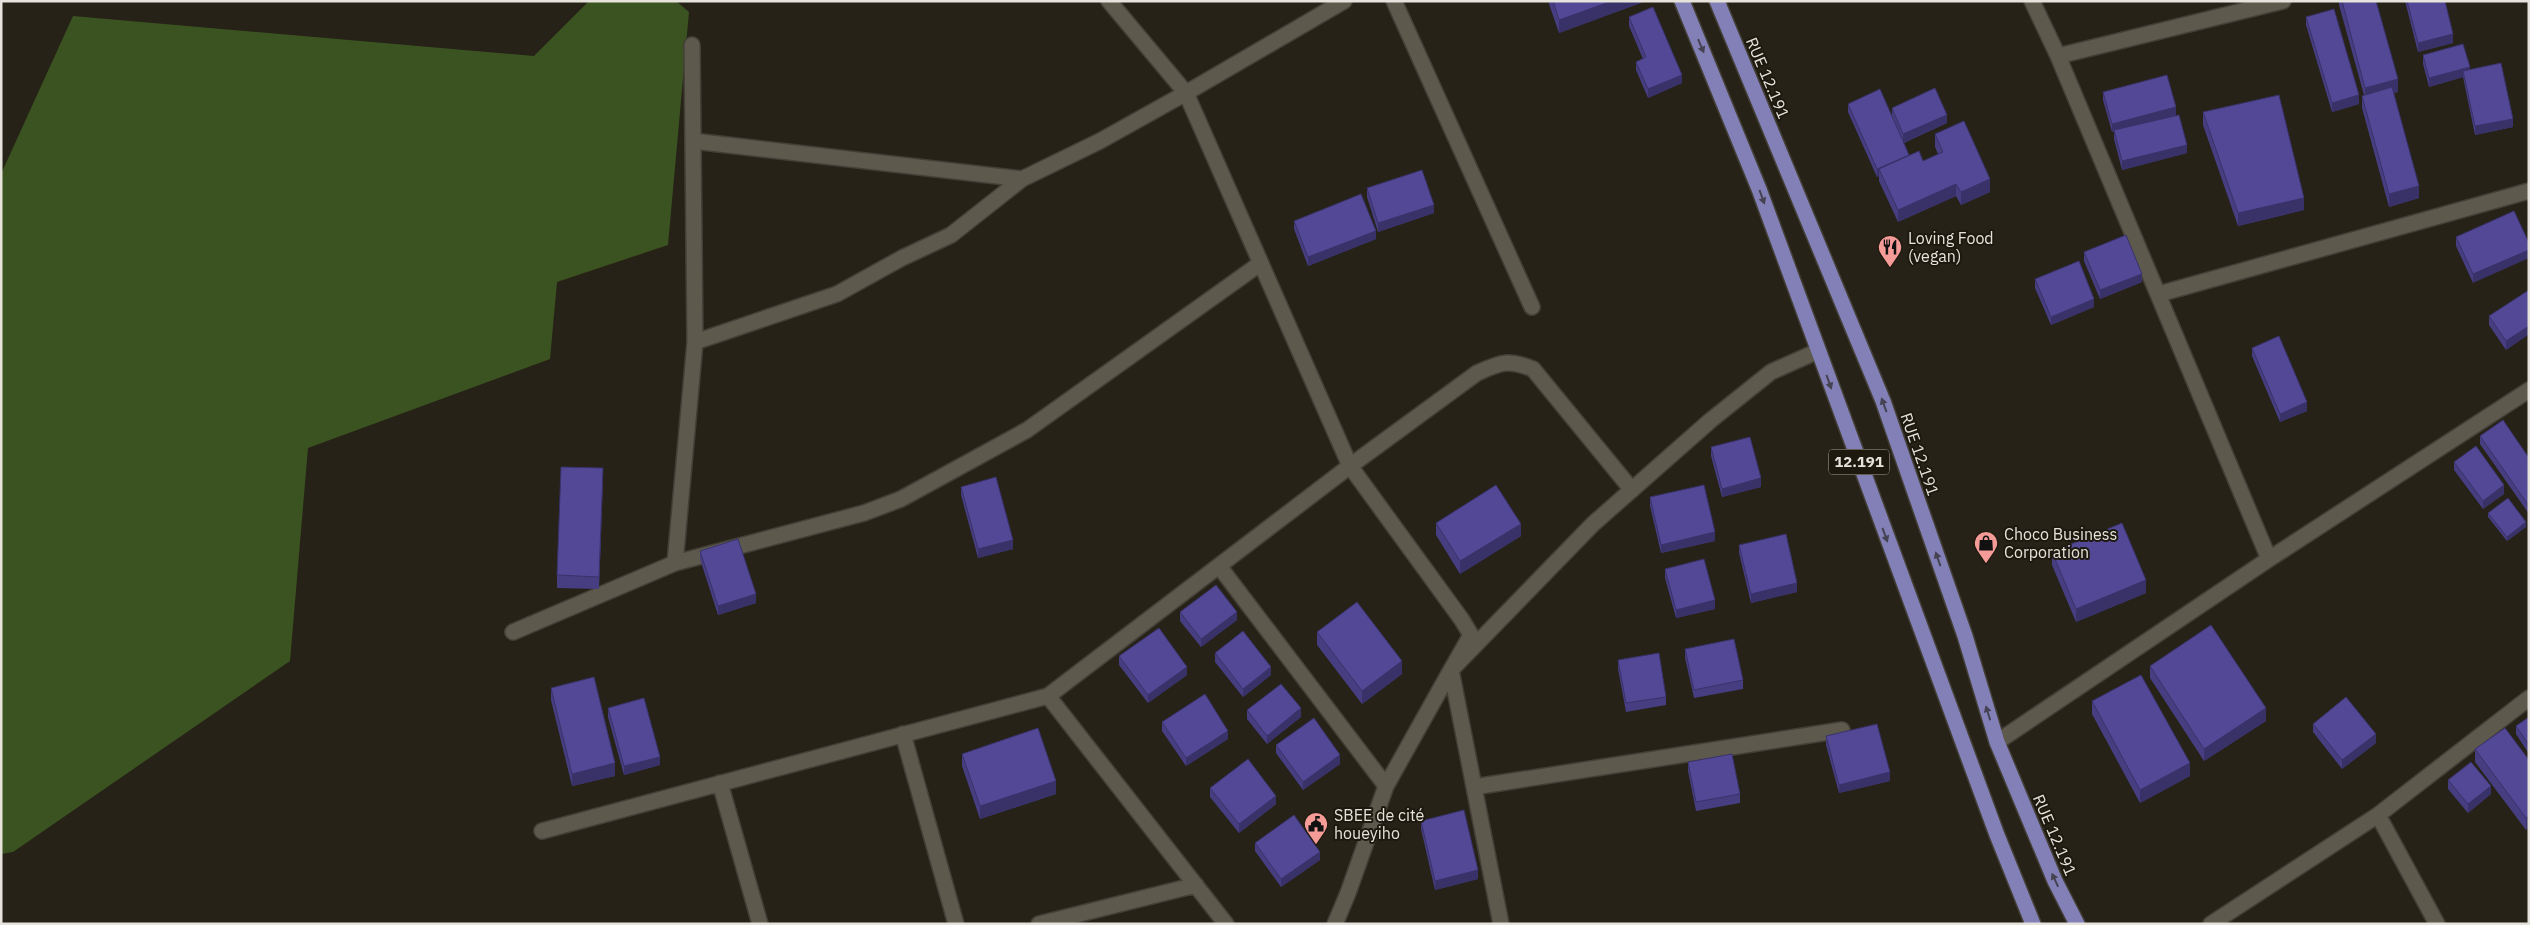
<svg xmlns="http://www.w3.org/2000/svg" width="2530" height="925" font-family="'IBM Plex Sans',sans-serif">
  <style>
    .green { fill: #3b5321 }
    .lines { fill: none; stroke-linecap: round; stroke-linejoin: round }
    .street-casing { stroke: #433f37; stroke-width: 18 }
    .primary-casing { stroke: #433f37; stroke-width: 18 }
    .street { stroke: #5d594d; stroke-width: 15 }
    .primary { stroke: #8280b7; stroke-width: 15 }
    .wall { fill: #473e81 }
    .shaded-wall { fill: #393269 }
    .building { fill: #524896; stroke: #393269 }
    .oneway { fill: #454252 }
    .labels { text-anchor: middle; stroke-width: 4; stroke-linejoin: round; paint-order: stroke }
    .shield { fill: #1d190e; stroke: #aaa69e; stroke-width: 1 }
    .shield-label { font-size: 15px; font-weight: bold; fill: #e6e3dc }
    .street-label { font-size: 16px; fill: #e6e3dc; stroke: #1d190e }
    .poi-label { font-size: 16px; fill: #e6e3dc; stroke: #1d190e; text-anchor: start }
  </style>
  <rect width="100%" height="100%" fill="#262217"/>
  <path class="green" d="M589,1h87l13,11 -21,233 -111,37 -7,77 -242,89 -18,213 -277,191 -12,2v-680l72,-158 461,40z"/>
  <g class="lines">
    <g class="street-casing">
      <path id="street" d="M1109,1l77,92 164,373 112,154 9,15 -20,35 50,254
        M1394,1l138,306
        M2032,1l26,55 211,503
        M2058,56l225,-55
        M693,141l329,38
        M2159,294l370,-103
        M695,342l142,-48 65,-36 49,-23 71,-56 78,-38 86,-48 158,-92
        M675,563l20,-221 -3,-297
        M1219,566l167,220
        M513,632l162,-69 189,-50 37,-14 126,-69 234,-167
        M1048,696l178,228
        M903,734l53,190
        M1997,742l272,-183 260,-169
        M720,783l40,141
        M1474,787l368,-57
        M2378,815l59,109
        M542,831l506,-135 302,-230 127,-93c24,-11 32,-14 56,-4l99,121
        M1039,924l157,-39
        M1335,924l13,-31 38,-107 65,-116 142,-146 118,-104 60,-48 47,-21
        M2211,924l167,-109 151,-117"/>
    </g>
    <g class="primary-casing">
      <path id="primary" d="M1682,1l77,188 238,646 36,89
        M1717,1l166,400 82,235 32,106 58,139 22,43"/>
    </g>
    <use href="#street" class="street"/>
    <use href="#primary" class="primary"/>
  </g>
  <path class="wall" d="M1548,1h98l-87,32z
    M2339,1h37l22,91 -4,1 25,105 -30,9 -27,-99v-12l2,-1 -25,-90z
    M2405,1h40l8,42 -35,9z
    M1629,17l53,66 -34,15 -12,-28v-8l7,-3 -14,-33z
    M2306,17l53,87 -27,8 -26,-87z
    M2423,55l47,15 43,57 -38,8 -12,-58 -34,10 -6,-23z
    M2103,92l73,23 11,38 -65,17 -8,-31v-8l-2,1 -9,-32z
    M1848,104l44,12v-8l55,15 -43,20 5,12 14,6 15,-7 -3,-7v-13l55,58 -29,13 -5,-9 -58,26 -19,-41v-5l-2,1 -29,-65z
    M2203,112l101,98 -66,16 -35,-101z
    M1367,188l67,25 -56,19 -11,-35z
    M2514,211l-41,72 -17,-37v-9z
    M1294,221l82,18 -68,27 -14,-37z
    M2084,252l58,30 -42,17 -16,-38z
    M2035,279l59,28 -43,18 -16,-37z
    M2529,290v44l-23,16 -17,-25v-9z
    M2252,348l55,63 -27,11 -28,-66z
    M2480,436l49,22v56l-49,-70z
    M1711,447l50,40 -39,10 -11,-41z
    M2454,462l50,32 -21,15 -29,-39z
    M603,481l-4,108 -42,-1v-13z
    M961,487l52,62 -35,9 -17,-63z
    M1650,497l65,44 -54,12 -11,-47z
    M2488,513l38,14 -19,14 -19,-24z
    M1436,523l85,13 -61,38 -24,-39z
    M1739,545l58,47 -46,11 -12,-50z
    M700,551l56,52 -38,12 -18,-56z
    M2052,552l94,41 -70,29 -24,-57z
    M1665,569l50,40 -39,9 -11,-40z
    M1180,612l57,8 -36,27 -21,-26z
    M1317,632l85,42 -40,30 -45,-59z
    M1685,649l58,31v9l-49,9 -9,-40z
    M1215,653l56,22 -28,22 -28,-35z
    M1119,656l68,19 -39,28 -29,-38z
    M1618,660l48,37v8l-40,7 -8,-43z
    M2150,666l116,55 -62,40 -54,-83z
    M551,688l64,88 -43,10 -21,-86z
    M2092,701l98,75 -50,27 -48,-89z
    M608,708l52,57 -36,10 -16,-58z
    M1247,710l54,7 -34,27 -20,-25z
    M2529,717v37l-13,-20v-8z
    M1162,722l66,17 -42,27 -24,-35z
    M2313,724l63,19 -34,26 -29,-37z
    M1826,736l64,45 -51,12 -13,-48z
    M1276,745l64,19 -37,26 -27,-37z
    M2475,749l54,11 -3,70 -51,-68z
    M962,754l94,40 -76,25 -18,-53z
    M1688,762l52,32v9l-44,8 -8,-40z
    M2448,780l43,14 -23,19 -20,-24z
    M1210,788l66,16 -37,29 -29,-36z
    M1421,821l57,58 -43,11 -14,-61z
    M1255,843l65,17 -39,27 -26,-36z"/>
  <path class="shaded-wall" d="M1612,1h34l-87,32v-13z
    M2453,34v9l-35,9v-9z
    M2470,67v9l-7,-5v6l-34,10v-9z
    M1682,75v8l-34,15v-9z
    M2398,79v13l-33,8v-12z
    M2359,95v9l-27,8v-9z
    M2176,107v9l-64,16v-8z
    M1947,115v8l-44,20v-9z
    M2513,119v8l-38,8v-9z
    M2187,145v8l-65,17v-9z
    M1909,155v8l-30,6v7l-2,1v-8z
    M1990,179v13l-29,13v-13z
    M1956,184v12l-58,26v-12z
    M2419,186v12l-30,9v-13z
    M2304,198v12l-66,16v-13z
    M1434,205v8l-56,19v-9z
    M1376,231v8l-68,27v-9z
    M2529,250v8l-56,25v-9z
    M2142,274v8l-42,17v-9z
    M2094,299v8l-43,18v-8z
    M2529,326v8l-23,16v-9z
    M2307,402v9l-27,11v-8z
    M1761,478v9l-39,10v-8z
    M2504,485v9l-21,15v-8z
    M2526,522v5l-19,14v-4z
    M1521,524v12l-61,38v-13z
    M1715,532v9l-54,12v-8z
    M1013,540v9l-35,9v-9z
    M2146,580v13l-70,29v-13z
    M1797,583v9l-46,11v-9z
    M756,594v9l-38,12v-9z
    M1715,600v9l-39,9v-8z
    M1237,612v8l-36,27v-8z
    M1402,661v13l-40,30v-13z
    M1187,667v8l-39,28v-8z
    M1271,667v8l-28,22v-8z
    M1301,708v9l-34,27v-8z
    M2266,708v13l-62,40v-12z
    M1228,731v8l-42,27v-8z
    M2376,734v9l-34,26v-9z
    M1340,755v9l-37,26v-8z
    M660,757v8l-36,10v-9z
    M615,763v13l-43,10v-12z
    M2190,763v13l-50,27v-13z
    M1890,772v9l-51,12v-8z
    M1056,781v13l-76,25v-13z
    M2491,786v8l-23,19v-9z
    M1276,796v8l-37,29v-9z
    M2529,816v12l-3,2v-12z
    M1320,852v8l-39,27v-8z
    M1478,870v9l-43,11v-9z"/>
  <path class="building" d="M1553,1h59l-53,19z
    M2342,1h34l22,78 -33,9z
    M2407,1h38l8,33 -35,9z
    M1653,7l29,68 -34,14 -12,-27 10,-5 -17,-40z
    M2334,9l25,86 -27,8 -26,-86z
    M2463,44l7,23 -41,11 -6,-23z
    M2501,63l12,56 -38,7 -12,-55z
    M2167,75l9,32 -64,17 -9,-32z
    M2392,87l27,99 -30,8 -27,-98z
    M1935,88l12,27 -44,19 -11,-26z
    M1880,89l29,66 -32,14 -29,-65z
    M2279,95l25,103 -66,15 -35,-101z
    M2179,115l8,30 -65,16 -8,-31z
    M1964,121l26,58 -29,13 -5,-8 -58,26 -19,-41 40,-18 4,10 20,-9 -8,-18z
    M1422,170l12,35 -56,18 -11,-35z
    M1361,194l15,37 -68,26 -14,-36z
    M2514,211l15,32v7l-56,24 -17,-37z
    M2126,235l16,39 -42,16 -16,-38z
    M2079,261l15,38 -43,18 -16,-38z
    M2529,290v36l-23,15 -17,-25z
    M2279,336l28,66 -27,12 -28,-66z
    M2503,420l26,38v48l-49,-70z
    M1750,437l11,41 -39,11 -11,-42z
    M2476,446l28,39 -21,16 -29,-39z
    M561,467l42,1 -4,109 -42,-2z
    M996,477l17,63 -35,9 -17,-62z
    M1496,485l25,39 -61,37 -24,-38z
    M1704,485l11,47 -54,13 -11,-48z
    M2508,498l18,24 -19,15 -19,-24z
    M2122,523l24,57 -70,29 -24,-57z
    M1786,534l11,49 -46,11 -12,-49z
    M738,539l18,55 -38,12 -18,-55z
    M1704,559l11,41 -39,10 -11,-41z
    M1216,585l21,27 -36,27 -21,-27z
    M1357,602l45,59 -40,30 -45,-59z
    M2211,625l55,83 -62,41 -54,-83z
    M1159,628l28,39 -39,28 -29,-39z
    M1243,631l28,36 -28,22 -28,-36z
    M1734,639l9,41 -49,10 -9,-41z
    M1659,653l7,44 -40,6 -8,-43z
    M2141,675l49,88 -50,27 -48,-89z
    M594,677l21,86 -43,11 -21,-86z
    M1281,684l20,24 -34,28 -20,-26z
    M1205,694l23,37 -42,27 -24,-36z
    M2346,697l30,37 -34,26 -29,-36z
    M644,698l16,59 -36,9 -16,-58z
    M2529,717v28l-13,-19z
    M1314,718l26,37 -37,27 -27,-37z
    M1877,724l13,48 -51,13 -13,-49z
    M1038,728l18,53 -76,25 -18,-52z
    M2505,728l24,32v56l-3,2 -51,-69z
    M1732,754l8,40 -44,8 -8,-40z
    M1248,759l28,37 -37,28 -29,-36z
    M2471,762l20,24 -23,18 -20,-24z
    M1464,810l14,60 -43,11 -14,-60z
    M1294,815l26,37 -39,27 -26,-36z"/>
  <defs><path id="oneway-solid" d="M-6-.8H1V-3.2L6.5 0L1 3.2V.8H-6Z" transform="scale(1.25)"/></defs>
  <g class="oneway">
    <use href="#oneway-solid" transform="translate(1701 46) rotate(67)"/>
    <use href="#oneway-solid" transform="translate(1762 197) rotate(70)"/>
    <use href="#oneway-solid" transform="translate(1829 382) rotate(70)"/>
    <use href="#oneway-solid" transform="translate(1884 405) rotate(-110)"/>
    <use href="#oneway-solid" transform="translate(1885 535) rotate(70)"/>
    <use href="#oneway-solid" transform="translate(1938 559) rotate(-109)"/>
    <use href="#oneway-solid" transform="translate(1988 713) rotate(-107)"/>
    <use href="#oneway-solid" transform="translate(2055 880) rotate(-115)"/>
  </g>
  <defs>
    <g id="restaurant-pin" transform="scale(1.25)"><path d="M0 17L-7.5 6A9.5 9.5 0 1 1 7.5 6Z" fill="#f59b98" stroke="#1d190e"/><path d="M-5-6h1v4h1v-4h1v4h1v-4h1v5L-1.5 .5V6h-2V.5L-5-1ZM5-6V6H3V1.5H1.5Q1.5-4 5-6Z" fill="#111"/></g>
    <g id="shop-pin" transform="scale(1.25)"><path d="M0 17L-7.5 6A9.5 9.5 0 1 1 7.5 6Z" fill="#f59b98" stroke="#1d190e"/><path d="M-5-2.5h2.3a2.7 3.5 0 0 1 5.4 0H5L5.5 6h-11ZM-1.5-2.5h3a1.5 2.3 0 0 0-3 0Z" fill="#111"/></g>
    <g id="civic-pin" transform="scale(1.25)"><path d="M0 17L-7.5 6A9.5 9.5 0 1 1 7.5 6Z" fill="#f59b98" stroke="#1d190e"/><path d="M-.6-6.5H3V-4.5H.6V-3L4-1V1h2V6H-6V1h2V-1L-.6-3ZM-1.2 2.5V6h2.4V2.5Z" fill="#111"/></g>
  </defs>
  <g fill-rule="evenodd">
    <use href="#restaurant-pin" x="1890" y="247"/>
    <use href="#shop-pin" x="1986" y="543"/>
    <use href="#civic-pin" x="1316" y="824"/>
  </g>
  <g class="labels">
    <rect class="shield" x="1829" y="449.5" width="60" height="25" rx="4"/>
    <g class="shield-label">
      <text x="1859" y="467">12.191</text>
    </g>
    <g class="street-label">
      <text transform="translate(1768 78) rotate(67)" y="6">RUE 12.191</text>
      <text transform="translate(1920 454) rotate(71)" y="6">RUE 12.191</text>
      <text transform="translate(2055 835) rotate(67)" y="6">RUE 12.191</text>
    </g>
    <g class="poi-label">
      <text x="1908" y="244">Loving Food<tspan x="1908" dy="18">(vegan)</tspan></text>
      <text x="2004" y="540">Choco Business<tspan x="2004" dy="18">Corporation</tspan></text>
      <text x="1334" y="821">SBEE de cité<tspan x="1334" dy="18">houeyiho</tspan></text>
    </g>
  </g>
  <rect width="2530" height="925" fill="none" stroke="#e6e3dc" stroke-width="5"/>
</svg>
